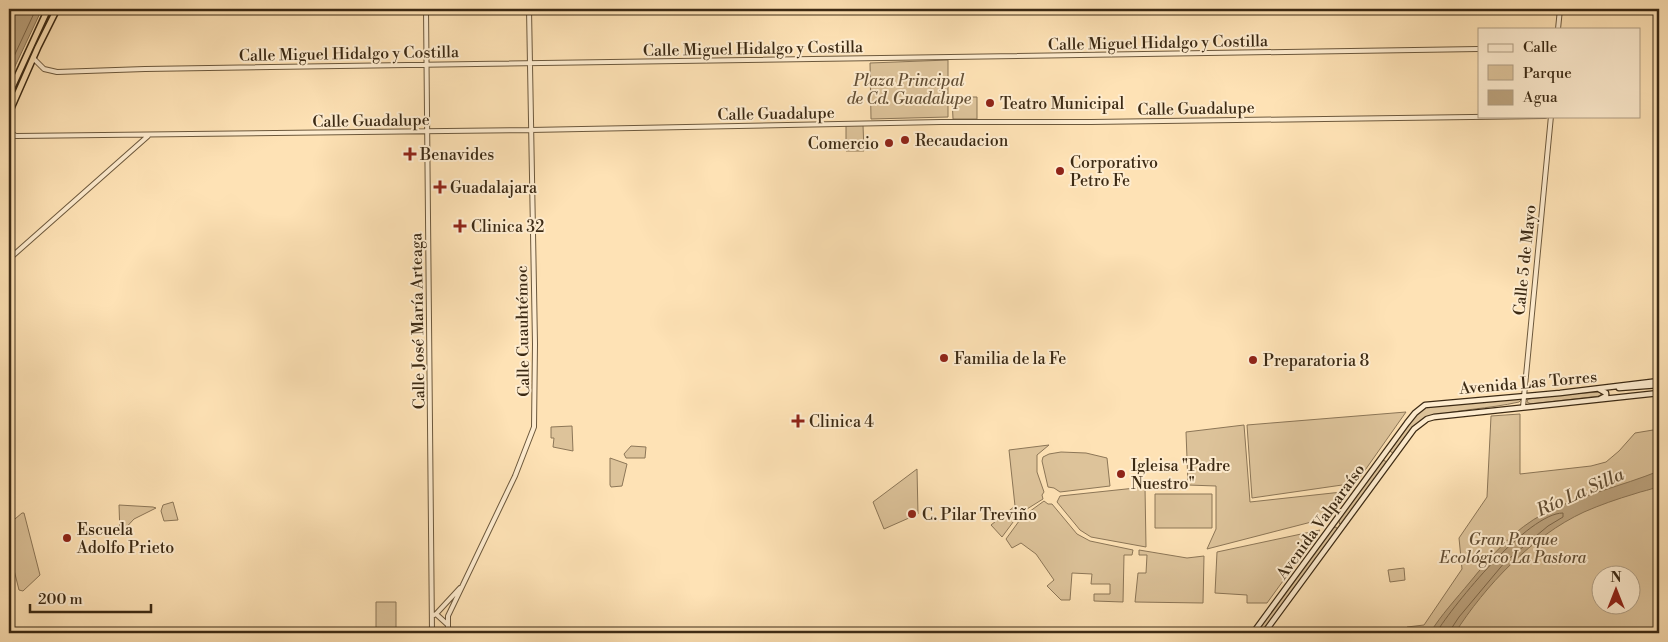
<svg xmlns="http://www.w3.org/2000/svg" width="1668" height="642" font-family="'Libre Bodoni',serif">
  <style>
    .green { fill: #ddc39a; stroke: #8c7657; fill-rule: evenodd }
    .water { fill: #bca37e; stroke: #897354 }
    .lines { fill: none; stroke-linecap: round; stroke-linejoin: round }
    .shore { stroke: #7c6649; stroke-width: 1 }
    .tertiary-casing { stroke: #6c583c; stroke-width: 6 }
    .secondary-casing { stroke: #3c2a14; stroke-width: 7 }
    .trunk-casing { stroke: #3c2a14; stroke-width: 8 }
    .tertiary { stroke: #feeccf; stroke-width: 4 }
    .secondary { stroke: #feeccf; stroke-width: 4.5 }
    .trunk { stroke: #fee2b5; stroke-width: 5 }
    .poi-dot { fill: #8f2418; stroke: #feeccf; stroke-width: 2 }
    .labels { text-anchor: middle; stroke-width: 4; stroke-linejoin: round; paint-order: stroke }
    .street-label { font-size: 16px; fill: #3c2a14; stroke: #feeccf }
    .park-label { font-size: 16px; font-style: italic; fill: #645036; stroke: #feeccf }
    .poi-label { font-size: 16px; fill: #3c2a14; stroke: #feeccf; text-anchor: start }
    .water-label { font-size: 18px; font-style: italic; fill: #624e34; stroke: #feeccf }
  </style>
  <rect width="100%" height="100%" fill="#fee2b5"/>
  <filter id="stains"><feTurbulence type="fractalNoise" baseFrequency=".004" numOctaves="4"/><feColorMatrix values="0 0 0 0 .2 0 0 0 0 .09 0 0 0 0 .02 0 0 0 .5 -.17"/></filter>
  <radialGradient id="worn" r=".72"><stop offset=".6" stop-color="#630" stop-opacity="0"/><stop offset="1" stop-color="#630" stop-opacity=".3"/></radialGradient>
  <path class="green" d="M948,60v57l-77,2 -1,-56z
    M952,97h25v22h-24z
    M846,125h17l1,26h-18z
    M1600,392l1,2 -1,2 -69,8 -4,-2 1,-3 42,-5z
    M1519,398l2,2 -2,2c-30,7 -63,7 -93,16 -14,9 -23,23 -32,36l-4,-3 27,-38 12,-7z
    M1406,412l-50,71 -104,15 -5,-73z
    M1520,414v60l71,-8 15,-4 13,-11 16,-18 24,-4v204h-258l6,-6 17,-2 38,-56 -3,-31 28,-41 4,-81zM1600,574h30v30h-30z
    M1244,425l6,77 92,-10 -19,27 -116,30 9,-20v-43l-28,-1 -2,-53z
    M572,426l1,25 -20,-4 1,-9h-3v-11z
    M1049,445l-12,10v17l7,20 -2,3 1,4 -24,15 -17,23 -11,-12 24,-19 -6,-56z
    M631,446l15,1 -1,11h-19l-2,-4z
    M1061,452l25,1 21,5 3,28 -50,6 -6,-4 -6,-1 -6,-26 1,-4 6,-3z
    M610,458l17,6 -5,22 -11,1 -1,-2z
    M1383,460l4,2v1l-45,61h-2l-1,-1 1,-6z
    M917,469l1,45 -34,15 -11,-27z
    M1145,487l1,60 -55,-10 -11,-7 -23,-28 3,-6z
    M1155,494h57v34h-57z
    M1044,501l4,3h4l25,30 13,7 43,9 -1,5h-8l-1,47 -29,-1v-7h16v-10h-19l1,-10 -20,-1 -2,27h-9l-14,-14 7,-6 -18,-26 -15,-11 -9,5 -6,-9 16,-22z
    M173,502l5,18 -14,1 -3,-10 2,-6z
    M119,505l34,2 3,1 -22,11 -14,15z
    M22,513h2l16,62 -17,16 -4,-1 -10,-40v-26z
    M1336,527l2,3 -76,103h-5l-1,-2 76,-103z
    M1320,530l-53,73h-20v-8l-32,-2 2,-41z
    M1139,550l48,8 17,-2 -1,47 -68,-1 3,-29h8l1,-18h-8z
    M1404,568l1,12 -15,2 -2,-12z
    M376,602h20v31h-20z"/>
  <path class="water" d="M9,9h33l-33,70z
    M1659,471v15c-8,4 -17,5 -25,8 -17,5 -34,11 -50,18 -52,24 -99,74 -129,121h-25c11,-18 26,-34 40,-51 22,-27 44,-53 75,-69 36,-18 77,-27 114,-42z"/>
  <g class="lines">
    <path class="shore" d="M9,67l27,-58
      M1436,633c18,-29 92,-120 127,-120v4l-15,9 -43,36 -46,55 -8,12v4"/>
    <g class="tertiary-casing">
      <path id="tertiary" d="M426,9l6,624
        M1558,29l2,-20
        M33,58l11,11 13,3 88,-3 1334,-20
        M9,132l7,4 514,-6 411,-8h150l454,-6
        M9,259l139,-123
        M1523,407l28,-291
        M436,614l11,10
        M432,616l4,-2 24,-26
        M448,633v-17l67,-140 19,-49 1,-83 -6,-335"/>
    </g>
    <g class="secondary-casing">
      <path id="secondary" d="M1619,388l40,-3
        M1599,389l7,4v3l-6,3
        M1253,633l154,-210 8,-10 10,-8 135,-12 99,-12
        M1264,633l150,-204 13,-10 7,-2 225,-24"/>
    </g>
    <g class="trunk-casing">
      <path id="trunk" d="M9,94l39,-85
        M9,102l7,-7
        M9,113l29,-66 19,-38"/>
    </g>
    <use href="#tertiary" class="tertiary"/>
    <use href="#secondary" class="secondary"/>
    <use href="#trunk" class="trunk"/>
  </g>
  <g class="poi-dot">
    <circle cx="990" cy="103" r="5"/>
    <circle cx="905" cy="140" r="5"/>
    <circle cx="889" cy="143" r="5"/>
    <path d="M407.5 146.5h5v5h5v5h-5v5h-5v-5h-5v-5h5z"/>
    <circle cx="1060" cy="171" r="5"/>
    <path d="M437.5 179.5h5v5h5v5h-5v5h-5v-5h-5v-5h5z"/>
    <path d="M457.5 218.5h5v5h5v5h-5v5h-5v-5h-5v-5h5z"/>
    <circle cx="944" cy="358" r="5"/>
    <circle cx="1253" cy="360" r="5"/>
    <path d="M795.5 413.5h5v5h5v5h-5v5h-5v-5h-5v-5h5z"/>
    <circle cx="1121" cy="474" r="5"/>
    <circle cx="912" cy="514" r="5"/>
    <circle cx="67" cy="538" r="5"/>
  </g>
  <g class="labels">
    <g class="street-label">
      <text transform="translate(1158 42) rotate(-1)" y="6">Calle Miguel Hidalgo y Costilla</text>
      <text transform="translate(753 48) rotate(-1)" y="6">Calle Miguel Hidalgo y Costilla</text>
      <text transform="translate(349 53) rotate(-1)" y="6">Calle Miguel Hidalgo y Costilla</text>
      <text transform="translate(1196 108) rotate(-1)" y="6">Calle Guadalupe</text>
      <text transform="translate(776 113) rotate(-1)" y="6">Calle Guadalupe</text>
      <text transform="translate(371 120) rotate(-1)" y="6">Calle Guadalupe</text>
      <text transform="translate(1524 260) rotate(-84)" y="6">Calle 5 de Mayo</text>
      <text transform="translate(417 321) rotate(-91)" y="6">Calle José María Arteaga</text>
      <text transform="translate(522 331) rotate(-91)" y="6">Calle Cuauhtémoc</text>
      <text transform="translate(1528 382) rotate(-5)" y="6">Avenida Las Torres</text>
      <text transform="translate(1320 521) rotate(-54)" y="6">Avenida Valparaíso</text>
    </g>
    <g class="park-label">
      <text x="909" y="86">Plaza Principal<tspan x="909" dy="18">de Cd. Guadalupe</tspan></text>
      <text x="1513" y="545">Gran Parque<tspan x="1513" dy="18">Ecológico La Pastora</tspan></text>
    </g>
    <g class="poi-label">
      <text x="1000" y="109">Teatro Municipal</text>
      <text x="915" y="146">Recaudacion</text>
      <text x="879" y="149" text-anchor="end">Comercio</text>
      <text x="420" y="160">Benavides</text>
      <text x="1070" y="168">Corporativo<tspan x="1070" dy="18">Petro Fe</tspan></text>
      <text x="450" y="193">Guadalajara</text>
      <text x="471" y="232">Clinica 32</text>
      <text x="954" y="364">Familia de la Fe</text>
      <text x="1263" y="366">Preparatoria 8</text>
      <text x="809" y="427">Clinica 4</text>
      <text x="1131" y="471">Igleisa "Padre<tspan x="1131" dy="18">Nuestro"</tspan></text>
      <text x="922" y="520">C. Pilar Treviño</text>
      <text x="77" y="535">Escuela<tspan x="77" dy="18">Adolfo Prieto</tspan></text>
    </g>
    <g class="water-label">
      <text transform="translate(1580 492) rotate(-24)" y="6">Río La Silla</text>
    </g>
  </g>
  <rect width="1668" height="642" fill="none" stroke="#fee2b5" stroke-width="30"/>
  <rect x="10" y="10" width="1648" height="622" fill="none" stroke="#3c2a14" stroke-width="2.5"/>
  <rect x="15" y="15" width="1638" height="612" fill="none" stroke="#3c2a14"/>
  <rect x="1478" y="28" width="162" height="90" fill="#feeccf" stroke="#b09e84"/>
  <rect x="1488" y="44" width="25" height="8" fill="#feeccf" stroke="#b09e84"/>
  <text x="1523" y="52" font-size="15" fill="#3c2a14">Calle</text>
  <rect x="1488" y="65" width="25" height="15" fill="#ddc39a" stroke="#b09e84"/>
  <text x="1523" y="78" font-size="15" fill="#3c2a14">Parque</text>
  <rect x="1488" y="90" width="25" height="15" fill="#bca37e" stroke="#b09e84"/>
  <text x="1523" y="102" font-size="15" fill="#3c2a14">Agua</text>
  <g transform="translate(1616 590)"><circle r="24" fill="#feeccf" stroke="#b09e84"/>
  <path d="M0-4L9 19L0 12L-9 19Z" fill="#8f2418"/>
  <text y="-8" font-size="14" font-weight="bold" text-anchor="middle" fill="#3c2a14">N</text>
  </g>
  <path d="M30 604v8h121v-8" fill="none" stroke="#3c2a14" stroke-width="2.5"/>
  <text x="38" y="604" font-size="15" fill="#3c2a14" stroke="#feeccf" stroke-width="4" paint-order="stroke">200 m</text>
  <rect width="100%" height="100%" filter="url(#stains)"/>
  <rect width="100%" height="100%" fill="url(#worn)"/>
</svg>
